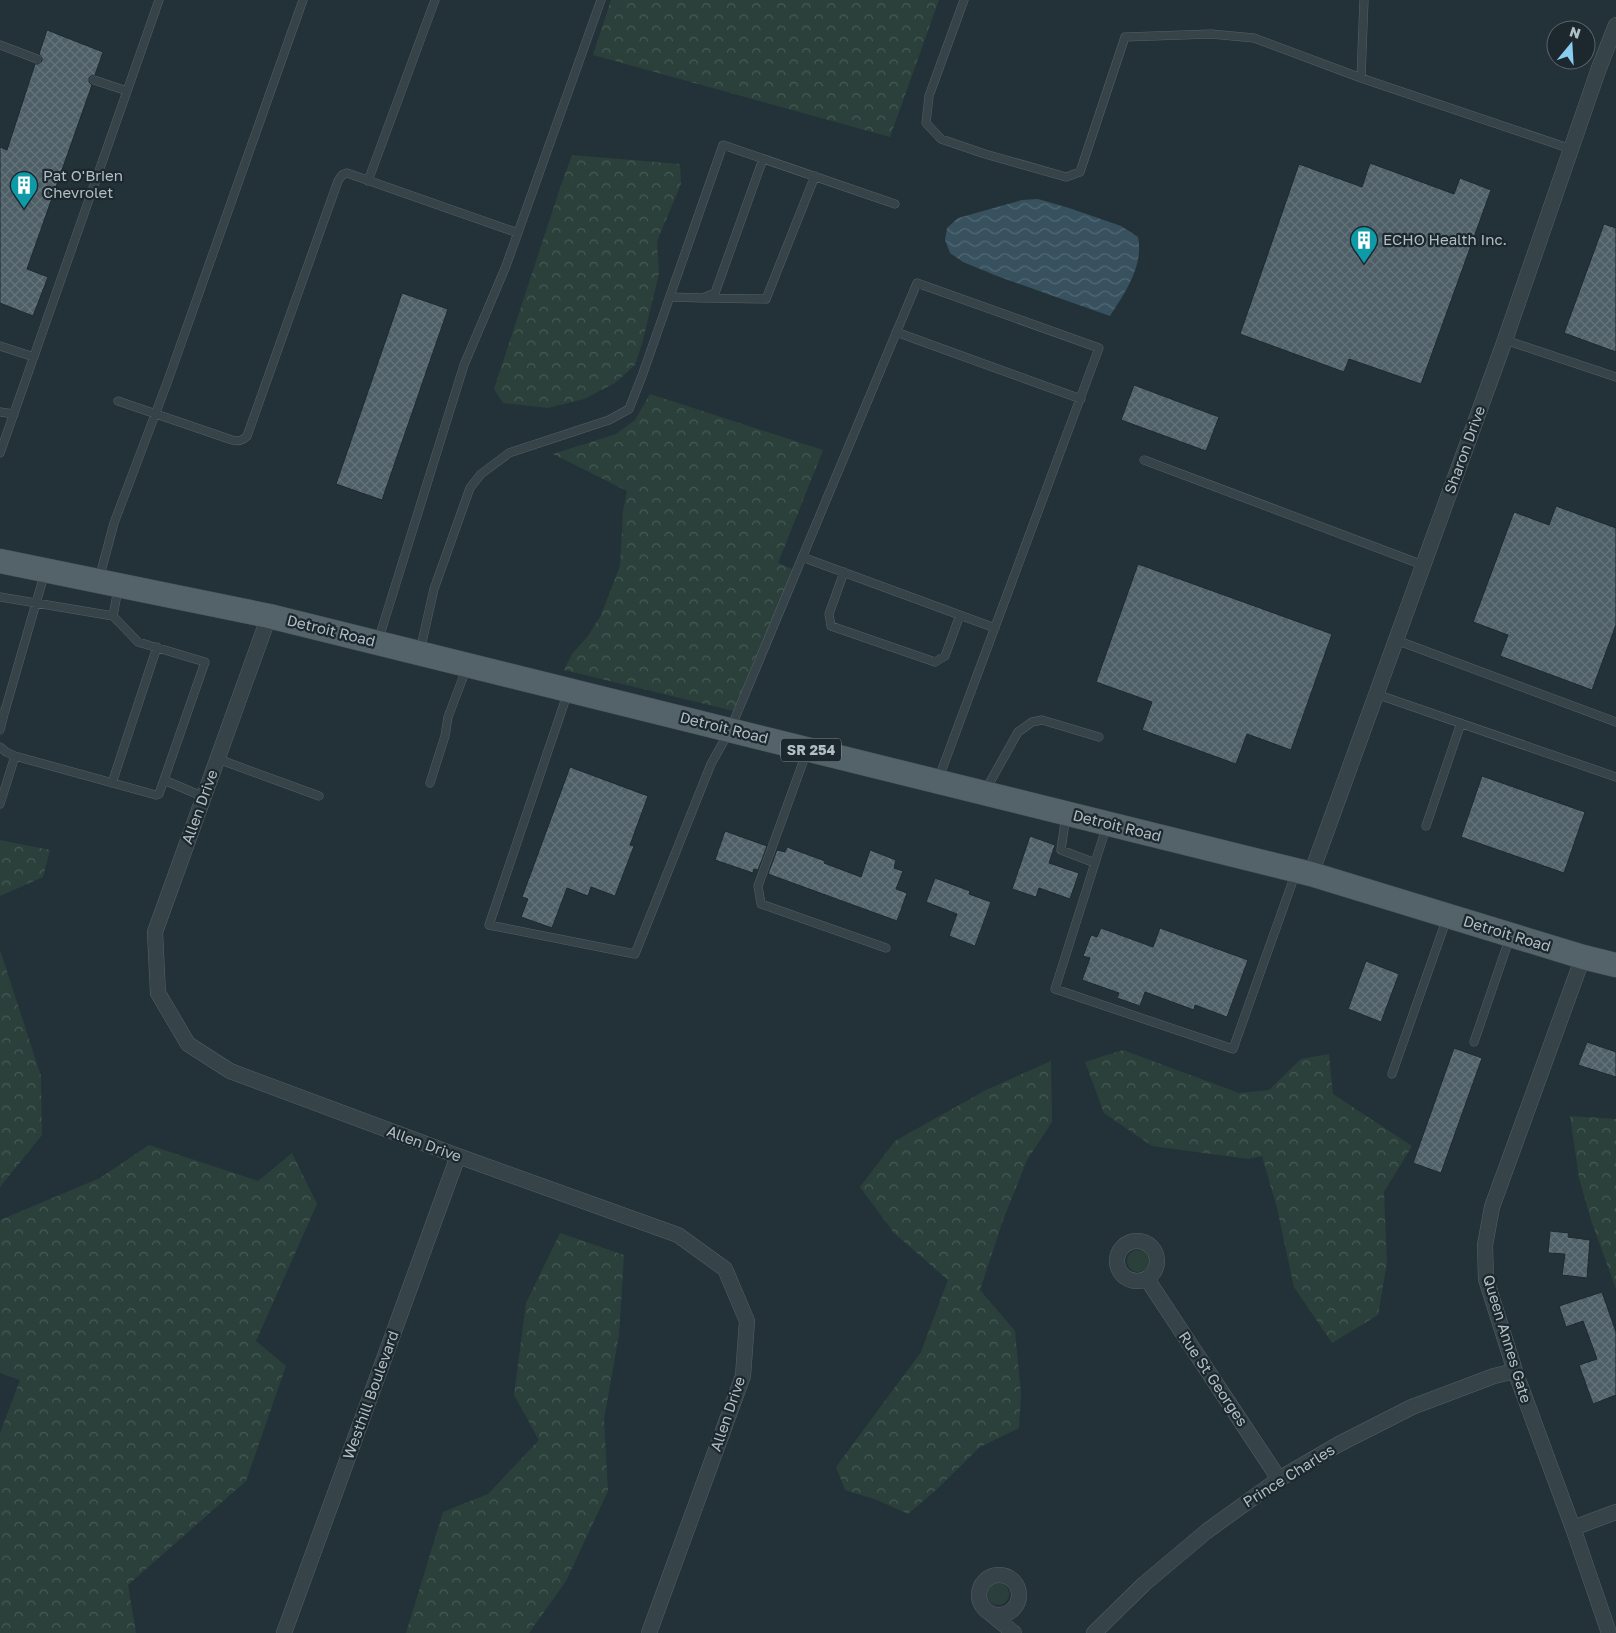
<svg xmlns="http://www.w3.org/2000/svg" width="1616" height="1633" font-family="'Golos Text',sans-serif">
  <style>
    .green { fill: #2b403a }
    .forest { fill: url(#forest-crowns) }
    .water { fill: url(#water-waves) }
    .building { fill: url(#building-cross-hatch); stroke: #1e2a2f }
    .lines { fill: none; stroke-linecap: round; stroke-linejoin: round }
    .service-casing { stroke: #546166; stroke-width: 9 }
    .minor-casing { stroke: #546166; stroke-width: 16 }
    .primary-casing { stroke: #434f55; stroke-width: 25 }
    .service { stroke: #364349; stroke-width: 8 }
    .minor { stroke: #364349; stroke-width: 15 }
    .primary { stroke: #546269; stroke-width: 24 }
    .labels { text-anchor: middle; stroke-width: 4.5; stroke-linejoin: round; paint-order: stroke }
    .shield { fill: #1c282d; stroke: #849197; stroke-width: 1 }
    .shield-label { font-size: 14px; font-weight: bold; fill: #b1bec5 }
    .poi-label { font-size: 15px; fill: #b1bec5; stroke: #1c282d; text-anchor: start }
    .street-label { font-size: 15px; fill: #b1bec5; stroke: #1c282d }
  </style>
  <defs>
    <pattern id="forest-crowns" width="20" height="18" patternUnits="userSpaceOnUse" patternTransform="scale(1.25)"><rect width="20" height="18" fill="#2b403a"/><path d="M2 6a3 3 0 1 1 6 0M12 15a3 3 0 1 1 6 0" fill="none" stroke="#475a55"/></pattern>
    <pattern id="water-waves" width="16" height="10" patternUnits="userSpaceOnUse" patternTransform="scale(1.25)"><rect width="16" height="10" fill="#37525e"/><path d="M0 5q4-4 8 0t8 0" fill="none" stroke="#526974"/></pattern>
    <pattern id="building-cross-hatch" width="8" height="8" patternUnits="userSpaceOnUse" patternTransform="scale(1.25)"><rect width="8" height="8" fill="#4e5f67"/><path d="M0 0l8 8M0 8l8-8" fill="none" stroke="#65747b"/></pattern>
  </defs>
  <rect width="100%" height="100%" fill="#233238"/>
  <path class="green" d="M1127 1261a11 11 0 1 1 22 0a11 11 0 1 1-22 0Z
    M987 1594a11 11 0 1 1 22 0a11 11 0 1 1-22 0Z"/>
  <path class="forest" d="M611,0h328l-49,137 -297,-82z
    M572,155l108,9 1,20 -24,57 2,32 -17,71 -7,21 -20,18 -31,16 -36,9 -45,-5 -9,-14 67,-204z
    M650,394l173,56 -45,113 19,8 -59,141 -174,-42 8,-16 16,-18 13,-21 19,-49 3,-55 4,-20 -74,-37 63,-20 19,-14z
    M0,840l50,10 -7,27 -43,19z
    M0,950l41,126 1,59 -42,52z
    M1123,1050l116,43 30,-3 32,-31 28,-5 4,40 79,52 -28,46 3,71 -9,52 -46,28 -38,-56 -17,-79 -15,-52 -14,3 -96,-13 -48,-33 -19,-51z
    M1051,1061l1,61 -25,38 -24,60 -23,70 35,41 6,63 -2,34 -39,19 -44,43 -28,24 -31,-14 -32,-10 -9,-23 85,-115 27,-72 -54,-47 -34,-46 35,-46 91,-51z
    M1570,1116l46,3v170l-25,-69 -12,-42z
    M149,1145l109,36 34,-28 25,51 -61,137 30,25 -40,115 -118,104 8,48h-136v-200l20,-53 -20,-7v-153l100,-42z
    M560,1233l64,22 -5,80 -15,84 4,72 -42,90 -37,52h-123l37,-121 45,-18 51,-54 -25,-45 12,-92z"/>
  <path class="water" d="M1038,199l31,9 52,18 17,11c6,28 -13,56 -28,79l-113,-40 -34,-14 -13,-9 -5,-13 2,-12 11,-10 64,-18z"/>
  <path class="building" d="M47,30l56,22 -8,23 -4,1 -2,2v4l3,3 -65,184 21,8 -15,39 -33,-13v-156l7,3 28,-86h3l4,-3v-3l-3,-4z
    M1370,163l84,31 6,-16 31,12 -70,194 -72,-25 -5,13 -104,-38 59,-170 63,23z
    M1604,224l12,4v124l-52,-19z
    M402,293l46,16 -66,191 -46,-16z
    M1134,385l85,32 -13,34 -85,-31z
    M1556,506l60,22v97l-24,65 -92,-34 8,-21 -35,-13 41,-110 35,13z
    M1138,564l194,70 -41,116 -44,-16 -11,30 -94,-34 10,-28 -56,-20z
    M570,767l78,29 -18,49 4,1 -19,50 -24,-9 -3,9 -21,-8 -15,40 -31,-11 7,-18 -6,-2z
    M1482,776l103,36 -21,61 -103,-36z
    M725,831l42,15 -9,24 -4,-1 -1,4 -38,-13z
    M1030,836l25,9 -6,18 30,10 -9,26 -31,-11 -3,9 -24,-8z
    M787,847l38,14 -1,2 37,14 9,-27 26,10 -2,8 9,3 -7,18 11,4 -10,28 -129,-47 9,-24 8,2z
    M935,878l35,13 -1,3 22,8 -16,44 -26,-10 8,-22 -31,-12z
    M1101,928l52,19 7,-19 88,32 -21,57 -32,-12 -1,5 -49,-18 -5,14 -23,-8 2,-5 -37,-13 8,-22 -7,-2 8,-21 6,2z
    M1366,961l33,13 -18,48 -33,-13z
    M1587,1042l29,10v25l-38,-12z
    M1454,1048l28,10 -41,115 -28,-10z
    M1550,1231l19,2 -1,4 22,3 -3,38 -25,-3 3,-21 -17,-1z
    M1602,1292l14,40v63l-23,9 -14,-39 18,-6 -14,-38 -17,6 -7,-21z"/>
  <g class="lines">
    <g class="service-casing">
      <path id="service" d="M964,0l-35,96 -3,27 15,16 44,15 81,23 14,-5 45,-135 86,-3 43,4 107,40 210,71
        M0,45l37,14
        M1361,78l3,-78
        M94,80l33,11
        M368,181l67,-181
        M670,297l33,1 12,-5 48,-134
        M703,298l63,1 49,-123
        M896,332l185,67
        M1505,340l111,37
        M0,346l34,11
        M118,401l114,39c7,2 11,0 15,-4l91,-255 4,-6 5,-2 171,60
        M0,412l14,2
        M0,453l159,-453
        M1144,460l279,105
        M802,557l193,71
        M844,572l-15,42 2,12 104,36 10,-6 15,-41
        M99,579l15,-56 53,-140 136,-383
        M0,597l113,19 25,26 67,20 -46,132 -3,1 -141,-39 -9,-4 -6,-5
        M113,616l5,-27
        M1396,640l220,82
        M378,641l86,-276 42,-99 95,-266
        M420,651l14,-62 36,-101 11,-14 28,-21 100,-33 20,-11 13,-33 81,-231 172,59
        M568,692l-79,233 146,29 76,-190 19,-34 187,-447 182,65 -161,432
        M1376,694l240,83
        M4,714l41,-142
        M0,730l4,-16 -3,-1
        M807,751l-49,135 3,18 125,44
        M218,759l101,37
        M164,780l40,17
        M112,783l45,-136
        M430,783l15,-47 3,-19 19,-50
        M985,791l33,-59 14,-10 10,-2 57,17
        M0,804l15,-48
        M1066,815l-5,35 34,13
        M1107,825l-52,164 178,60 63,-177
        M1426,826l35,-103
        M1474,1042l36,-105
        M1392,1074l55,-156"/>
    </g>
    <g class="minor-casing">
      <path id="minor" d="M269,616l-114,316 3,61 30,51 42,27 228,85 220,79 47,34 22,52 -4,55 -94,257
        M1311,874l194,-534 94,-272 17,-43
        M1583,957l-91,250 -7,38 1,34 29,92 58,157 36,105
        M1117 1261a20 20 0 1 1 40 0a20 20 0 1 1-40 0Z
        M1147,1279l132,200
        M1573,1528l43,-16
        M979 1595a20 20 0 1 1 40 0a20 20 0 1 1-40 0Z
        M990,1613l24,20
        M284,1633l174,-477
        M1094,1633l50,-49 63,-53 72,-52 60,-35 73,-37 82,-31 21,-5"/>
    </g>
    <g class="primary-casing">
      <path id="primary" d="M0,561l269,55 1042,258 272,83 33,8"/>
    </g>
    <use href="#service" class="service"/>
    <use href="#minor" class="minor"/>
    <use href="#primary" class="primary"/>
  </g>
  <defs>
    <g id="building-pin" transform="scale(1.4375)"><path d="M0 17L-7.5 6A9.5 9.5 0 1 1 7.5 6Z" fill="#0f9aa8" stroke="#1c282d"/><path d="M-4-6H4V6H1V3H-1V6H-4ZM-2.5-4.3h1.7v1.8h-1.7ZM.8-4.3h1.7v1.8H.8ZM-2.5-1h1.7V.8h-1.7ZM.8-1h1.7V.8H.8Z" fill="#fff"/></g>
  </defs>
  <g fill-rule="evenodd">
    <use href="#building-pin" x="24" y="185"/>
    <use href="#building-pin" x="1364" y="240"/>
  </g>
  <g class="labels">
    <rect class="shield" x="781" y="738.5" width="60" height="23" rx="4"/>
    <g class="shield-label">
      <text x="811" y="755">SR 254</text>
    </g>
    <g class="poi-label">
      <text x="43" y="181">Pat O'Brien<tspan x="43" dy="17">Chevrolet</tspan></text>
      <text x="1383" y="245">ECHO Health Inc.</text>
    </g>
    <g class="street-label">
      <text transform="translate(1465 450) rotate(-70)" y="5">Sharon Drive</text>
      <text transform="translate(331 631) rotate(14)" y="5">Detroit Road</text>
      <text transform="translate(724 728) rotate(14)" y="5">Detroit Road</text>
      <text transform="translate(200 807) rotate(-70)" y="5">Allen Drive</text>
      <text transform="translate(1117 826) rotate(14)" y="5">Detroit Road</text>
      <text transform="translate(1507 934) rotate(17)" y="5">Detroit Road</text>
      <text transform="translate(424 1144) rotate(20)" y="5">Allen Drive</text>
      <text transform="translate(1507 1339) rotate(73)" y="5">Queen Annes Gate</text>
      <text transform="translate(1213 1379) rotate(56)" y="5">Rue St Georges</text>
      <text transform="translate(371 1395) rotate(-70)" y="5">Westhill Boulevard</text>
      <text transform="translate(728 1414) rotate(-71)" y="5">Allen Drive</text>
      <text transform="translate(1289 1476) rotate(-32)" y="5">Prince Charles</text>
    </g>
  </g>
  <g transform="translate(1571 45) rotate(18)"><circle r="24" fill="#1c282d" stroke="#58646a"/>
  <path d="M0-4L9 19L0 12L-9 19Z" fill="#8acdf1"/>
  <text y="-8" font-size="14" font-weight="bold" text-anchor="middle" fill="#b1bec5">N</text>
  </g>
</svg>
